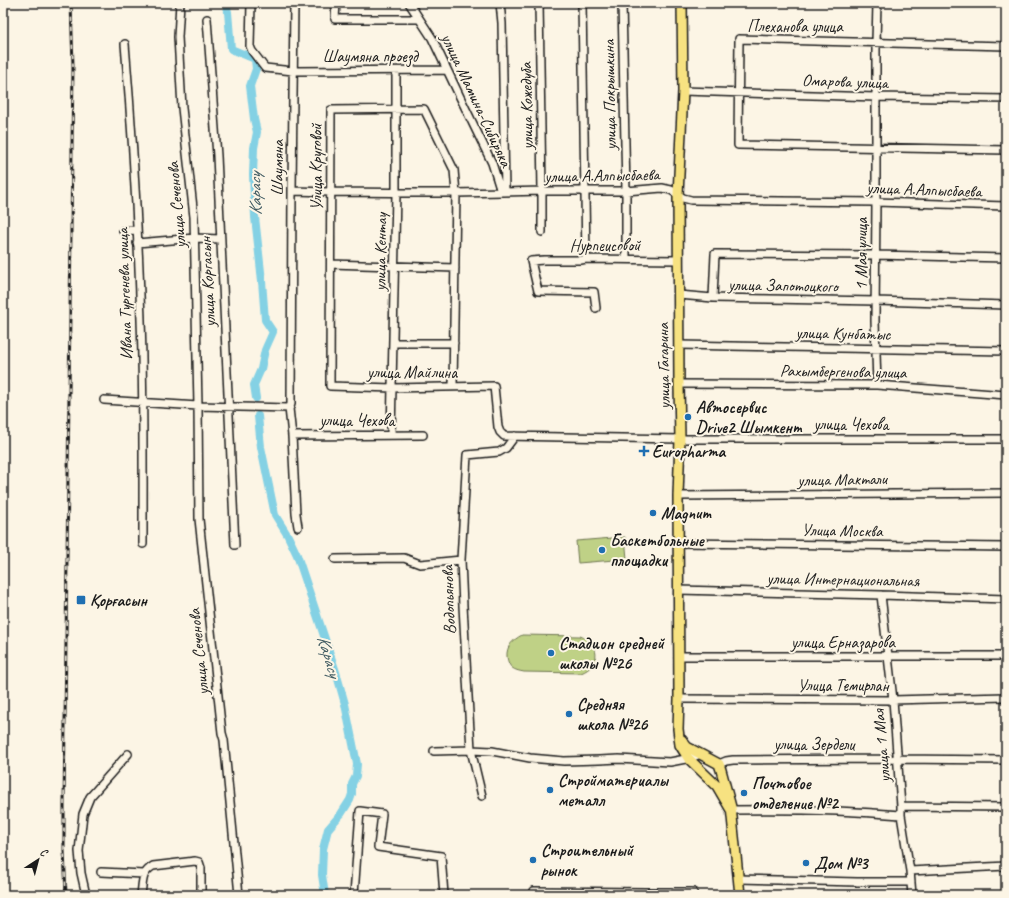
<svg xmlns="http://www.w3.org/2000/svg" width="1009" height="898" font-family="Caveat,sans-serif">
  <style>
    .pitch { fill: #bfd186; stroke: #6e7651 }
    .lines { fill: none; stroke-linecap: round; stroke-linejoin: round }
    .river { stroke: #84d1e4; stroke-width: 8 }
    .minor-casing { stroke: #1c1c1c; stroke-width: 10 }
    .major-casing { stroke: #1c1c1c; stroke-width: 12 }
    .minor { stroke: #fcf5e5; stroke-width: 7 }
    .major { stroke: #f7e281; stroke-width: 9 }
    .rail-casing { stroke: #1c1c1c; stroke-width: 3 }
    .rail { stroke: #fcf5e5; stroke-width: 1.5; stroke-dasharray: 4.5; stroke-linecap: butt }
    .poi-dot { fill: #1f6fb2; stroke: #fcf5e5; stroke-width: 1.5 }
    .labels { text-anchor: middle; stroke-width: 4; stroke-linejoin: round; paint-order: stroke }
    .street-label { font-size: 17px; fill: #1c1c1c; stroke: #fcf5e5 }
    .poi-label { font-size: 17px; font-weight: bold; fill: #1c1c1c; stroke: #fcf5e5; text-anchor: start }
    .water-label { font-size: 18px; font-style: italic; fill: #405b62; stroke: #fcf5e5 }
  </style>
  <rect width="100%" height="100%" fill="#fcf5e5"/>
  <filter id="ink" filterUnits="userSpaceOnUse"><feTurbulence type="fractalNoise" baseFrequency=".025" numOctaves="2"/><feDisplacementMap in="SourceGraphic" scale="8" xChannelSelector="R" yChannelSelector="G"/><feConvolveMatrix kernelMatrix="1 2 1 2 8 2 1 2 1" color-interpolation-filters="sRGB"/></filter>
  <g filter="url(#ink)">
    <path class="pitch" d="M625,537l2,22 -49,4 -2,-22z
      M522,635l58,1c20,7 22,29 1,37l-57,-1c-11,-2 -15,-4 -17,-15 -1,-11 6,-17 15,-22z"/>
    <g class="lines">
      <path class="river" d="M226,3l2,9 3,37 24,10 1,10 -6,17 4,33 3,13 -3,16 -1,27 2,42 7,64 3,39 8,12 -8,18 -4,19 -7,16 2,13
        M258,416l3,31 14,68 13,21 9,19 39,117 9,32 12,60 -1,12 -4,8v10l-2,6 -9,14 -13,15 -5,20 -1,26 3,20"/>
      <g class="minor-casing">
        <path id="minor" d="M180,3l-2,34 4,71 12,109 4,189 1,113 23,214 2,7 15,155
          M251,3l-1,43 2,5 13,17 28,3 154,-1
          M336,3l-1,16h84
          M409,3l23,35 28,59 32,66 9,29
          M500,3l2,20 3,169
          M539,3l3,188v41
          M582,3l4,256
          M622,3l4,188v68
          M877,3l-1,39v160l-1,119 2,64
          M207,19l10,137 18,389
          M125,44c7,83 12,167 15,251 4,83 3,166 3,249
          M1006,46l-267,-7 -1,106 268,5
          M683,91l193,6 130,2
          M292,191l39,1 125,1 86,-2h84l36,-3 9,2 12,8 8,2 185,2 130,4
          M123,231l14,-1
          M137,243l58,-5 25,1
          M331,264l124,4
          M679,295l34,3 163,3 130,4
          M713,298l2,-44 161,1 130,3
          M596,308l-2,-16 -56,-1 -7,-30 13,-1h37l5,-1 92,1
          M393,343h61
          M679,345l327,6
          M679,384l198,1 129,10
          M453,387l3,-194 -2,-23 -30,-61 -93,1 -1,276 63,2 101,-2 4,41 2,5 4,4 176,3h326
          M104,400l94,6 91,2 1,-1 1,-3 1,-213 2,-188
          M289,408l3,28 4,78 2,13
          M391,435l5,-242v-122
          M292,436l131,-1
          M678,496l328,-3
          M678,543l328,4
          M335,559l69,-1 16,6 41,-4
          M678,590l203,5 125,4
          M881,595l12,105 8,106v9l9,56 2,24
          M679,656h327
          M679,699l214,1 73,-2 40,-1
          M434,751l37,-1 21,1 38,7 34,3 35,-1 20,-1 51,3 21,-4 9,-4
          M719,764l7,-3 7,-1 164,-1 109,1
          M482,796l-11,-46 -8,-144 -2,-46 6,-105 32,-3 7,-4 9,-12
          M901,806l105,1
          M731,810c57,-1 113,0 170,5
          M910,871l96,-5
          M101,872l43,2
          M739,879l118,3h54
          M534,891l112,1h47
          M86,895l-5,-22 -2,-22 4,-37 7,-17 38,-43
          M141,895c2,-13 0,-22 12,-29l42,-5 4,1 2,6v27
          M354,895l6,-84 22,3 -4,33 63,9 3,39"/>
      </g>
      <g class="major-casing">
        <path id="major" d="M682,3l1,88 -5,104 1,189 1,55 -2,57 1,203 -1,30 2,16 8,13 29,28 14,24
          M682,740l2,3 3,4 32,17 2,6 10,37 9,88"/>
      </g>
      <use href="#minor" class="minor"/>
      <use href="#major" class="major"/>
      <g class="rail-casing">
        <path id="rail" d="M66,895l-2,-45v-45l9,-739 -2,-63"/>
      </g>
      <use href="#rail" class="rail"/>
    </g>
  </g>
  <g class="poi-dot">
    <circle cx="688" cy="417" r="4"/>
    <path d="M642 445h4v4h4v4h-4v4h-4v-4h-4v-4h4z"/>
    <circle cx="653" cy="513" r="4"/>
    <circle cx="602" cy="550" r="4"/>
    <rect x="76" y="595" width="10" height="10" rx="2"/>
    <circle cx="551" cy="653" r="4"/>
    <circle cx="569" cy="714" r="4"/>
    <circle cx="550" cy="790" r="4"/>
    <circle cx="744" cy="793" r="4"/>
    <circle cx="533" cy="860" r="4"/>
    <circle cx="806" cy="863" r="4"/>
  </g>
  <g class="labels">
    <g class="street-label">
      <text x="795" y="32">Плеханова улица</text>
      <text x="370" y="62">Шаумяна проезд</text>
      <text transform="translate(845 81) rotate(2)" y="6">Омарова улица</text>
      <text transform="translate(609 95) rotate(-91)" y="6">улица Покрышкина</text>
      <text transform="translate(477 100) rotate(65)" y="6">улица Мамина-Сибиряка</text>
      <text transform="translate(526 106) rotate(-91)" y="6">улица Кожедуба</text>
      <text transform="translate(316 167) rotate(-90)" y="6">Улица Круговой</text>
      <text transform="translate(277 168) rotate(-89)" y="6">Шаумяна</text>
      <text transform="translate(602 175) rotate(-1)" y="6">улица А.Алпысбаева</text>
      <text transform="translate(924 189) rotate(2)" y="6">улица А.Алпысбаева</text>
      <text transform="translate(176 205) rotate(-95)" y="6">улица Сеченова</text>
      <text x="605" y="251">Нурпеисовой</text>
      <text transform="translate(380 252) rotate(-89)" y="6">улица Кентау</text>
      <text transform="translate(861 254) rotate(-90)" y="6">1 Мая улица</text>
      <text transform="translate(207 282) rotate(-93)" y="6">улица Коргасын</text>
      <text transform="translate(783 285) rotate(1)" y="6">улица Запотоцкого</text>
      <text transform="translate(124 294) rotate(-92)" y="6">Ивана Тургенева улица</text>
      <text transform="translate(843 333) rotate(1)" y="6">улица Кунбатыс</text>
      <text transform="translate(663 366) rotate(-91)" y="6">улица Гагарина</text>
      <text transform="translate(843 371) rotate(1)" y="6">Рахымбергенова улица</text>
      <text x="412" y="378">улица Майлина</text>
      <text x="357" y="426">улица Чехова</text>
      <text x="851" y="430">улица Чехова</text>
      <text transform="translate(842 479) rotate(-1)" y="6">улица Мактали</text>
      <text transform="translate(842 530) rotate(1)" y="6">Улица Москва</text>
      <text transform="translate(843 579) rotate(1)" y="6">улица Интернациональная</text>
      <text transform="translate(448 600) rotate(-92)" y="6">Водопьянова</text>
      <text x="843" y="648">улица Ерназарова</text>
      <text transform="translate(198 652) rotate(-96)" y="6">улица Сеченова</text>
      <text x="843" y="691">Улица Темирлан</text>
      <text x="814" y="750">улица Зердели</text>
      <text transform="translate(881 746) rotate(-95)" y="6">улица 1 Мая</text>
    </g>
    <g class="poi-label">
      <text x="696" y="413">Автосервис<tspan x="696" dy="20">Drive2 Шымкент</tspan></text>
      <text x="652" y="457">Europharma</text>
      <text x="661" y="519">Magnum</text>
      <text x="610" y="546">Баскетбольные<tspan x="610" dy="20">площадки</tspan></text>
      <text x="90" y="606">Қорғасын</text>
      <text x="559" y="649">Стадион средней<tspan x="559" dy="20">школы №26</tspan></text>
      <text x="577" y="710">Средняя<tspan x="577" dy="20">школа №26</tspan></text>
      <text x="558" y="786">Стройматериалы<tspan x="558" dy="20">металл</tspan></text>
      <text x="752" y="789">Почтовое<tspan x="752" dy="20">отделение №2</tspan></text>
      <text x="541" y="856">Строительный<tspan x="541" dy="20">рынок</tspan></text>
      <text x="814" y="869">Дом №3</text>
    </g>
    <g class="water-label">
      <text transform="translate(255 194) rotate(-91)" y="6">Карасу</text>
      <text transform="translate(329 656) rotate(73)" y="6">Карасу</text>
    </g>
  </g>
  <rect width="1009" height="898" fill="none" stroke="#fcf5e5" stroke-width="16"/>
  <rect x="8" y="8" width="993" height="882" fill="none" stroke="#1c1c1c" stroke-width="1.5" filter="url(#ink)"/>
  <g transform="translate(38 860) rotate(36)" stroke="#fcf5e5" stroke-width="3" paint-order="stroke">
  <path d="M0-3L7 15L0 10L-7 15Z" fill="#1c1c1c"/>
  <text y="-6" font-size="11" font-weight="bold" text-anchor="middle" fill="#1c1c1c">С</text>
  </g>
</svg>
